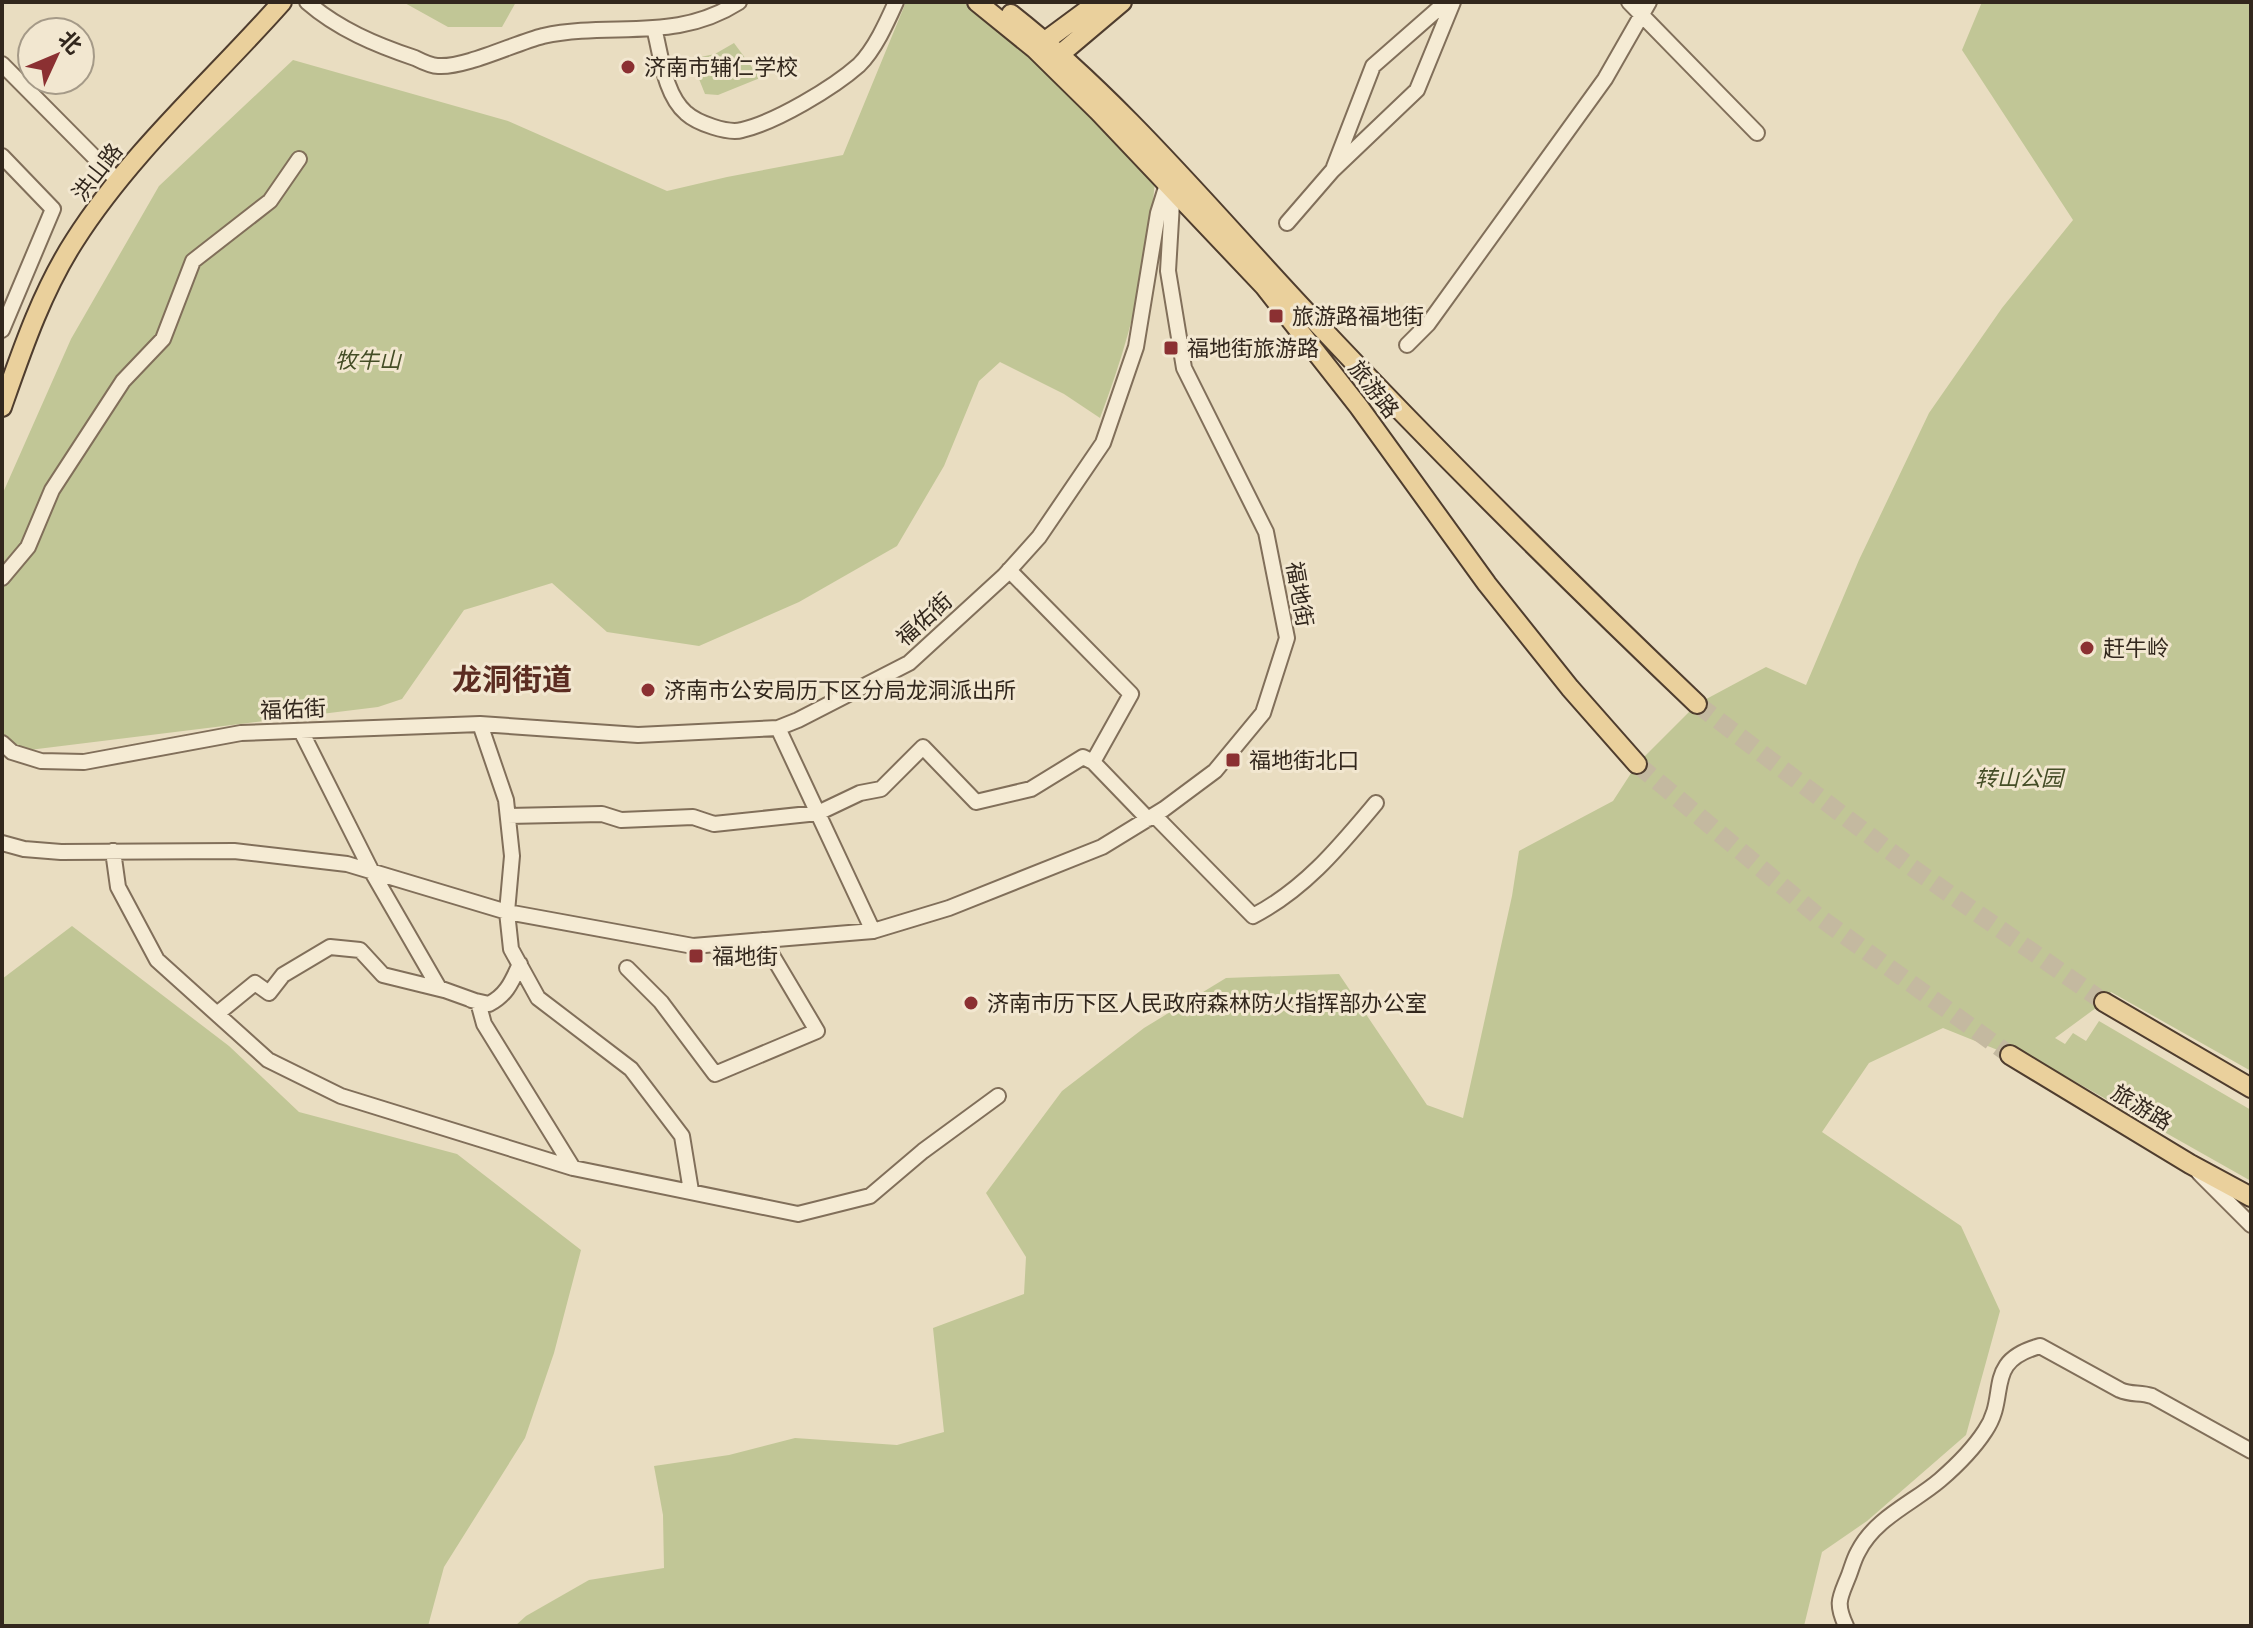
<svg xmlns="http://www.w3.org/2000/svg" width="2253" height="1628" font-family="Merriweather,'Noto Sans SC',serif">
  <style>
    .green { fill: #c1c696 }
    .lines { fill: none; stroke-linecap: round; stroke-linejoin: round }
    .major-tunnel { stroke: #c4b9a0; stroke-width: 18; stroke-dasharray: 18 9; stroke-linecap: butt }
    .minor-casing { stroke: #816f5a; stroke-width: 18 }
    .major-casing { stroke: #4f3d2e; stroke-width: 22 }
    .minor { stroke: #f5ebd4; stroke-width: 14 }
    .major { stroke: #ead09c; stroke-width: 18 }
    .poi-dot { fill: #8b3032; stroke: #f2e7d0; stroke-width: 3 }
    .labels { text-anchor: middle; stroke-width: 6; stroke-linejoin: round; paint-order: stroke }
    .poi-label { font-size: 22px; fill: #32271d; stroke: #f2e7d0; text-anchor: start }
    .street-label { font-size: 22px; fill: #32271d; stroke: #f2e7d0 }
    .park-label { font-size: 22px; font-style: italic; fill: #444d26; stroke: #f2e7d0 }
    .district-label { font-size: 30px; font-weight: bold; fill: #5b2c21; stroke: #f2e7d0 }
  </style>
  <rect width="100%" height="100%" fill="#e9ddc1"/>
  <path class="green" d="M403,2h113l-14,25h-54z
    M906,2h57l78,60 114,118c-7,87 -24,156 -55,238l-36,-24 -64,-32 -21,19 -35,85 -47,80 -98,56 -100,44 -92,-14 -55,-49 -88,27 -62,89 -24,8 -357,44 -19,-17v-239l69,-156 88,-153 134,-126 215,61 159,70 60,-14 116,-22z
    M1982,2h269v1069l-140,-79 -7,10 -49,36 10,6 8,-11 13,8 13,-20 152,89v71l-230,-130 -11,4 -67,-27 -74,35 -47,69 139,94 39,85 -34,124 -99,86 -45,31 -18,74h-1289l11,-10 63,-36 75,-12 -1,-53 -9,-49 75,-11 66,-17 102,7 47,-13 -11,-104 91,-34 2,-37 -40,-64 76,-102 82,-63 82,-50 113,-4 88,131 36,13 49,-222 7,-45 94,-50 24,-37 60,-60 69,-37 40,18 53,-125 70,-147 73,-105 71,-88 -111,-170z
    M734,43l26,35 -42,17 -13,-1 -14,-35 24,-5z
    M72,926l157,120 70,66 158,42 124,96 -27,103 -29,85 -81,129 -16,59h-426v-647z"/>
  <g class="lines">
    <path class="major-tunnel" d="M1697,704l210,160 197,138
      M1637,764l182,153 191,138"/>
    <g class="minor-casing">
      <path id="minor" d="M307,2c31,27 69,43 108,56 6,3 16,8 23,8 27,2 77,-23 105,-30 70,-15 132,7 196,-34
        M1629,2l128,131
        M654,28c7,26 10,66 32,85 11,10 42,21 56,17 34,-8 91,-42 117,-65 16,-16 28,-43 37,-63
        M2,64l116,117
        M2,156l51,53 -51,121
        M1334,167l39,-101 73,-64
        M1287,223l45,-52 85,-81 36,-88
        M1407,345l21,-21 177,-245 44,-77
        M1009,570l122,124 -38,68 55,57
        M2,578l26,-31 24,-57 71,-109 40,-42 30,-78 77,-60 29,-42
        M480,724l26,76 6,56 -5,56 4,37 27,49 93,71 51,67 9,55
        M778,728l95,203
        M301,731l71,141 67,116 39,14 6,22 89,144
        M2,743l10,9 29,9 43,1 157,-29 239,-9 158,11 140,-7 20,-8 111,-57 95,-87 35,-39 64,-94 33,-96 22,-134 11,-35
        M1154,815l99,101c52,-27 86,-69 123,-113
        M508,816l94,-2 19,6 72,-3 21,7 104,-11 42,-20 21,-4 42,-42 53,55 55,-13 52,-32 10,5
        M2,843l22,6 37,3 173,-1 113,13 160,48 186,34 180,-15 76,-23 153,-61 62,-38 51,-38 48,-58 24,-75 -21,-106 -82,-164 -16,-97 5,-85
        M113,851l5,36 39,73 111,100 73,36 232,72 225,46 72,-18 53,-45 75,-55
        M627,968l34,34 54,72 102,-43 -54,-91
        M471,1000l18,4c18,-9 23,-23 31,-40
        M217,1014l38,-31 14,10 14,-18 47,-28 30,3 23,25 61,15
        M2199,1173l52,52
        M1846,1626c-11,-24 -6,-28 3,-51 3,-8 5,-16 9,-23 17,-34 55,-49 82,-72 15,-13 34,-32 45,-49 25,-36 -3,-69 55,-85l80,44c11,5 20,2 32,6l99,55"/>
    </g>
    <g class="major-casing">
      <path id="major" d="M977,2l58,47 64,63 165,174 95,121 128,177 83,104 67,76
        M1011,14c112,88 204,201 302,305 124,132 253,260 384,385
        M1037,47l61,-45
        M1051,62l71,-60
        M2,407c20,-57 40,-116 73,-167 57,-89 138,-160 207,-238
        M2104,1002l147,86
        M2010,1055l180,109 61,33"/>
    </g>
    <use href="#minor" class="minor"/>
    <use href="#major" class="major"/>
  </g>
  <g class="poi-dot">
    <circle cx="628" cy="67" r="8"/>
    <rect x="1268" y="308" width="16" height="16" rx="4"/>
    <rect x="1163" y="340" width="16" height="16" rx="4"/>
    <circle cx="2087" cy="648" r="8"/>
    <circle cx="648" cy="690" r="8"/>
    <rect x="1225" y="752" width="16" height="16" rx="4"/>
    <rect x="688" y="948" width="16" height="16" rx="4"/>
    <circle cx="971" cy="1003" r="8"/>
  </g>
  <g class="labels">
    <g class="poi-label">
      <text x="644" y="75">济南市辅仁学校</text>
      <text x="1292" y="324">旅游路福地街</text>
      <text x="1187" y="356">福地街旅游路</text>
      <text x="2103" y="656">赶牛岭</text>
      <text x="664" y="698">济南市公安局历下区分局龙洞派出所</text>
      <text x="1249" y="768">福地街北口</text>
      <text x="712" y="964">福地街</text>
      <text x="987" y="1011">济南市历下区人民政府森林防火指挥部办公室</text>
    </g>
    <g class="street-label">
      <text transform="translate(97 172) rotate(-52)" y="8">洪山路</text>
      <text transform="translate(1374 389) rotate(52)" y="8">旅游路</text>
      <text transform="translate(1300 594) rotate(80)" y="8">福地街</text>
      <text transform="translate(924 619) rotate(-42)" y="8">福佑街</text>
      <text transform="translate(293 709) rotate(-2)" y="8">福佑街</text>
      <text transform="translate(2142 1107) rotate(31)" y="8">旅游路</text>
    </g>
    <g class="park-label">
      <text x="368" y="368">牧牛山</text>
      <text x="2019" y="786">转山公园</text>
    </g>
    <g class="district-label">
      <text x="512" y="690">龙洞街道</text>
    </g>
  </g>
  <rect width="2253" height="1628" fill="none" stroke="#32271d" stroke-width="8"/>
  <g transform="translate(56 56) rotate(46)"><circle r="38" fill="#f2e7d0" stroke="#a59a88" stroke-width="2"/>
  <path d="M0-6L14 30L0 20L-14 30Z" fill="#8b3032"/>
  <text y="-12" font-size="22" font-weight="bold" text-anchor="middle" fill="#32271d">北</text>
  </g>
</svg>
